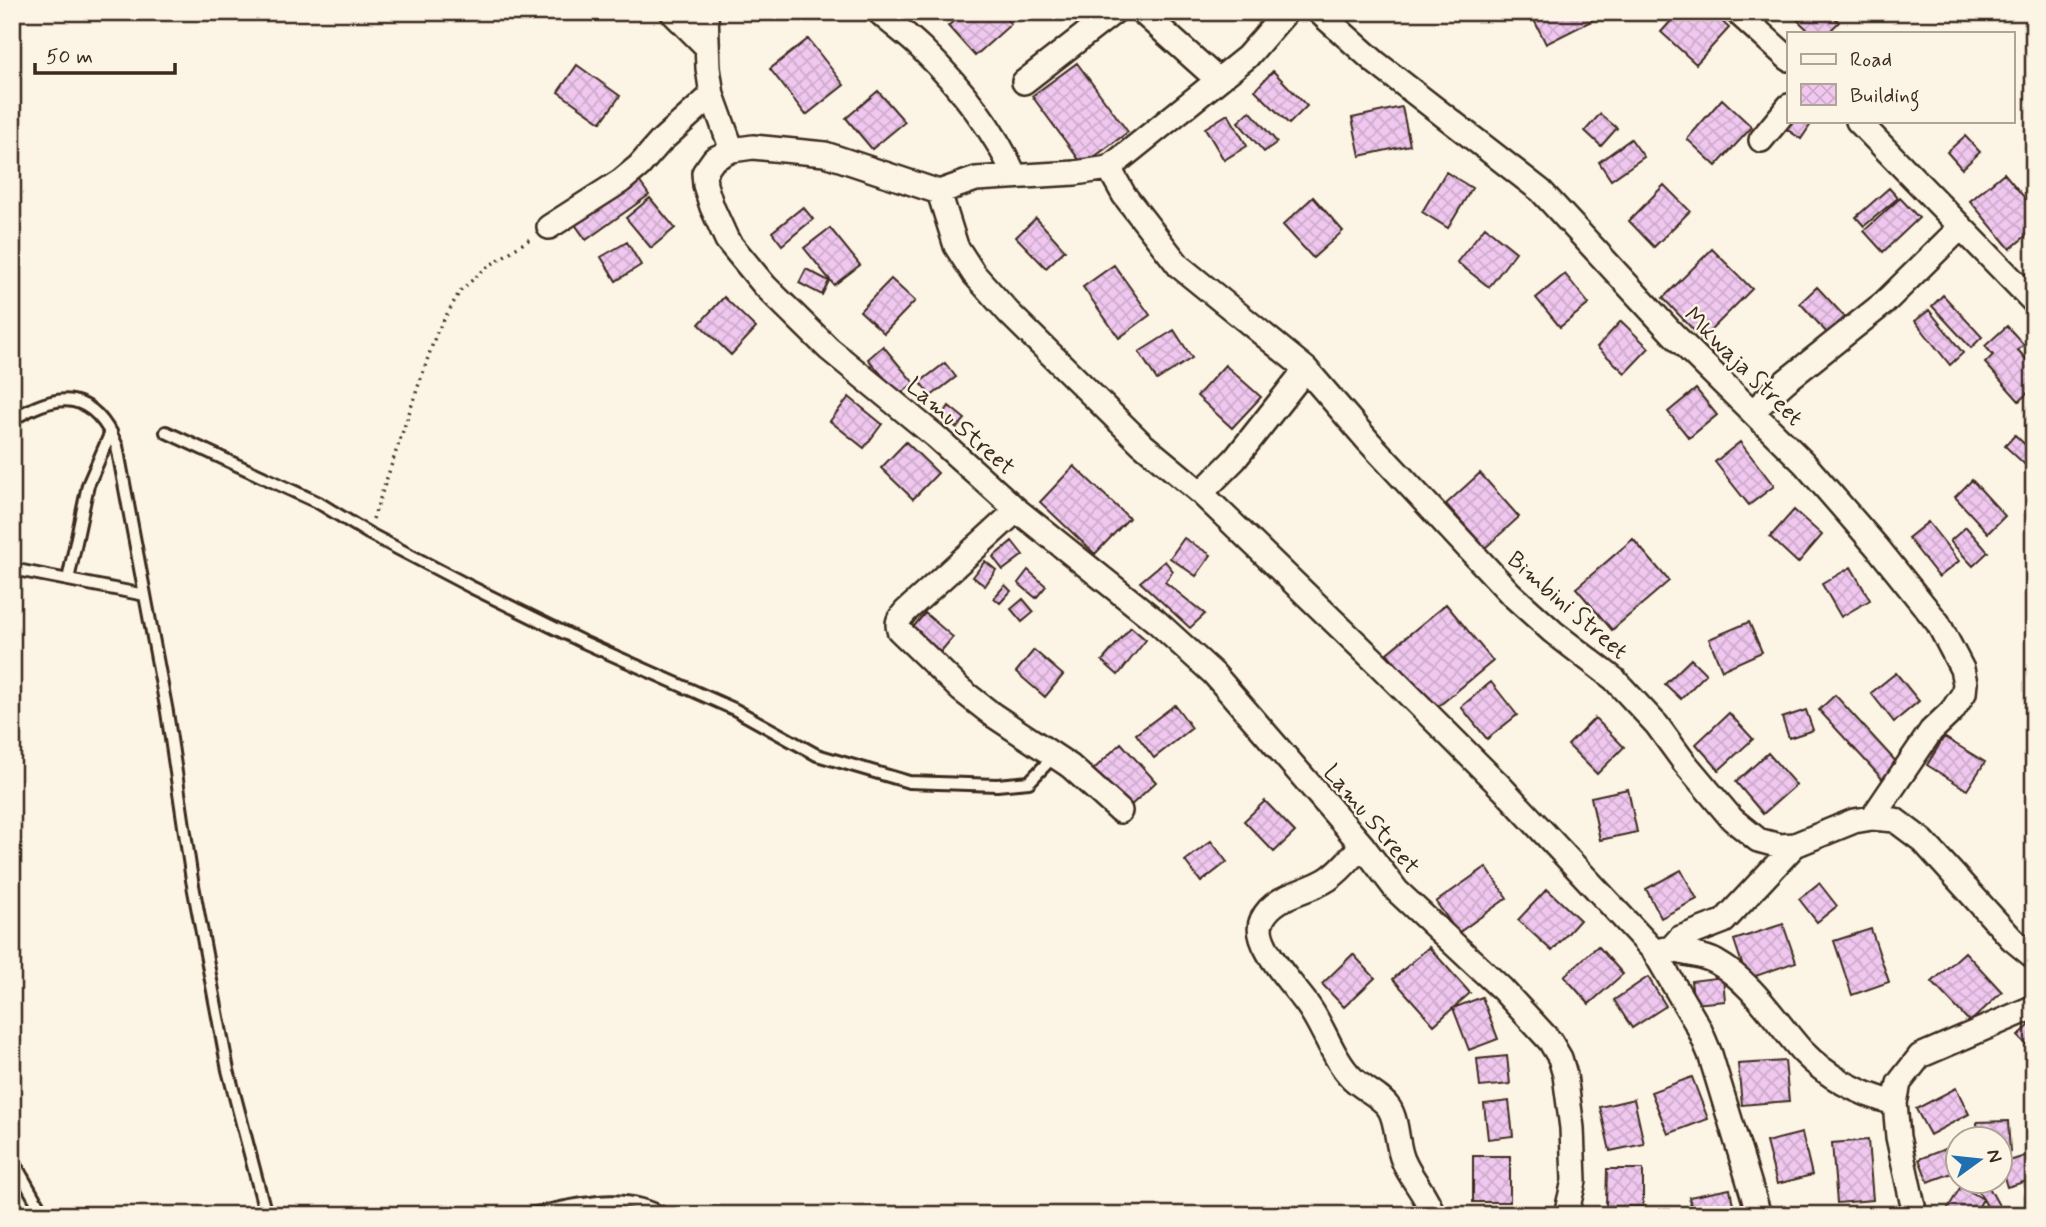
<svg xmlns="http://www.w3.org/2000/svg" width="2046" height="1227" font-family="Mynerve,sans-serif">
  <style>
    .building { fill: url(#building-cross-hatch); stroke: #3b2a1e; stroke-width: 2 }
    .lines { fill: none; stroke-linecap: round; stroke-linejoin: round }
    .lane-casing { stroke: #3b2a1e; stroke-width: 16 }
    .street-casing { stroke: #3b2a1e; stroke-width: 28 }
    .path { stroke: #3b2a1e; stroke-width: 3.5; stroke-dasharray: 2 5; stroke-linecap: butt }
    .lane { stroke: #fcf5e5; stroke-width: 10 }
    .street { stroke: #fcf5e5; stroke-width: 23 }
    .labels { text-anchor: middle; stroke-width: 5; stroke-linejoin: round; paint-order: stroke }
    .street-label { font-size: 24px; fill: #3b2a1e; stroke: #fcf5e5 }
  </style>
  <defs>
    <pattern id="building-cross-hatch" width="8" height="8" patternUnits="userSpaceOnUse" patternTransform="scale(1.75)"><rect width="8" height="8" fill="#efc7ef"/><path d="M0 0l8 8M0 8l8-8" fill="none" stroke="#ceabcc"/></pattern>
  </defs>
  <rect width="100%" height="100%" fill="#fcf5e5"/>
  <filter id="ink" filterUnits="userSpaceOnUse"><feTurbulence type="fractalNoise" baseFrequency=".0143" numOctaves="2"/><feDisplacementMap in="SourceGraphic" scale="14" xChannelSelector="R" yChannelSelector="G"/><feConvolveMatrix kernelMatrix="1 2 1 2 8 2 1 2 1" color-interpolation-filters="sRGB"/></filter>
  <g filter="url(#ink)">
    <path class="building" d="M964,12h37l10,12 -36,32 -27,-30z
      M1540,12h59l2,4 -55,28 -14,-28z
      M1679,12h33l17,16 -33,36 -35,-32z
      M1796,12h33l10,10 -11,11h-17l-18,-17z
      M808,39l36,46 -38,30 -36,-46z
      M1077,63l51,69 -45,33 -51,-69z
      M577,65l43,31 -19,26 -43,-30z
      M1273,71l34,35 -18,18 -34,-34z
      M878,91l27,31 -33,27 -26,-31z
      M1722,99l30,28 -36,39 -29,-27z
      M1402,107l8,38 -50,11 -8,-38z
      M1250,111l27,31 -13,10 -26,-30z
      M1228,114l19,32 -23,14 -19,-32z
      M1600,114l17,14 -16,18 -16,-15z
      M1790,121h23l-12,18 -16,-11z
      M1965,136l15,16 -18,17 -15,-17z
      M1631,139l13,18 -33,23 -12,-18z
      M1446,172l26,16 -24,40 -26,-16z
      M2004,173l30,36v20l-24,20 -40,-48z
      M635,175l14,20 -63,45 -14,-20z
      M1664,185l26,26 -36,36 -25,-26z
      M1889,188l9,10 -34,28 -8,-9z
      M1313,197l30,34 -30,27 -30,-33z
      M650,198l25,30 -24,20 -25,-30z
      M1900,198l19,20 -36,34 -19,-21z
      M803,207l10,12 -31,26 -10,-13z
      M1036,218l29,32 -19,18 -30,-31z
      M1485,227l31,25 -27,35 -32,-25z
      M830,228l30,37 -26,20 -30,-37z
      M627,242l14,23 -25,16 -15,-24z
      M1712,249l40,40 -50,50 -39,-41z
      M1114,265l36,50 -31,23 -36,-51z
      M806,269l23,12 -7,14 -23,-12z
      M1565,274l24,30 -29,23 -24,-29z
      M891,279l24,22 -31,32 -24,-22z
      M1817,287l28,30 -18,16 -27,-30z
      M1943,295l39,42 -11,11 -39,-42z
      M724,297l32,31 -25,27 -32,-31z
      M1929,310l34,43 -13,12 -35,-44z
      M1621,321l28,27 -24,25 -28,-26z
      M2007,326l17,19 -6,5 16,18v19l-15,14 -34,-38 8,-8 -8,-9z
      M1174,330l18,28 -35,22 -18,-28z
      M883,346l31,37 -15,12 -31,-36z
      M945,363l11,14 -25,19 -11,-14z
      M1225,365l36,32 -29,31 -35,-32z
      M1696,389l21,26 -28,23 -21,-26z
      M849,397l33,27 -18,24 -34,-27z
      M949,406l16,13 -8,9 -15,-12z
      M2015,435l19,18v20l-29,-27z
      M906,442l32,31 -25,26 -32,-31z
      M1740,442l34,44 -25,19 -34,-43z
      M1074,466l55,52 -34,36 -55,-52z
      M1480,473l39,44 -34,31 -39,-44z
      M1972,480l33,36 -17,17 -33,-36z
      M1794,510l28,25 -24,28 -28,-26z
      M1928,522l31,39 -20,16 -31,-39z
      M1966,527l22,25 -15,14 -23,-25z
      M1184,538l27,17 -15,21 -26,-18z
      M1633,539l36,42 -57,49 -36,-42z
      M1012,541l11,14 -20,15 -10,-13z
      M985,561l11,9 -11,16 -12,-9z
      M1165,561l8,10 -8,11 40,32 -15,14 -50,-46z
      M1851,567l19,33 -29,17 -19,-33z
      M1028,570l18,16 -10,12 -18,-15z
      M1005,585l6,6 -11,12 -6,-5z
      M1023,599l11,13 -12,10 -11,-13z
      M1446,604l47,57 -59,49 -47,-57z
      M925,613l28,24 -16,19 -28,-24z
      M1749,622l13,30 -40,18 -13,-31z
      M1131,627l15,13 -28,35 -16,-14z
      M1034,650l29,25 -18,22 -29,-25z
      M1691,659l15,15 -25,25 -16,-15z
      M1896,673l23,28 -25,21 -23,-29z
      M1491,682l26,33 -30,24 -26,-32z
      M1835,695l66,72 -16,15 -66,-72z
      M1175,705l17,23 -38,30 -18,-24z
      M1806,710l7,20 -24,8 -7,-20z
      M1729,713l24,26 -34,31 -23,-26z
      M1595,718l29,29 -27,27 -29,-29z
      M1944,737l41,25 -18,28 -40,-25z
      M1121,743l35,39 -29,27 -35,-38z
      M1768,753l28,32 -33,29 -27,-32z
      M1628,789l9,43 -37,8 -9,-43z
      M1265,801l30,31 -21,20 -30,-31z
      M1211,841l16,21 -26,20 -16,-21z
      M1486,867l21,31 -49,35 -22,-31z
      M1681,870l16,29 -36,19 -15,-29z
      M1819,883l18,23 -20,16 -18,-23z
      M1547,889l33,31 -28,31 -34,-31z
      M1783,924l13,38 -49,17 -13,-39z
      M1871,929l18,53 -37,13 -18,-54z
      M1598,946l25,28 -34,30 -25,-28z
      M1429,947l41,46 -36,32 -41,-46z
      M1965,952l37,40 -32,30 -38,-40z
      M1353,954l22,24 -31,29 -22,-23z
      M1648,977l18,29 -34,22 -18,-28z
      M1723,977l2,24 -31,3 -3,-23z
      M1482,997l16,42 -29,11 -16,-42z
      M2034,1021v31l-16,-16z
      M1507,1056l3,28 -30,3 -3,-28z
      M1785,1061l4,40 -47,4 -4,-41z
      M1692,1077l16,42 -40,15 -17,-42z
      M1956,1088l13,26 -39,21 -14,-26z
      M1634,1099l10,45 -34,7 -10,-44z
      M1509,1101l4,35 -25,3 -4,-35z
      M2008,1121l2,31h-10v-12h-22l-1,-18z
      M1802,1133l10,42 -35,9 -11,-42z
      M1868,1140l5,60 -36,3 -5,-60z
      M1958,1144v27l-30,11 -9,-23z
      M2034,1153v26l-27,8 -7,-23z
      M1473,1156h37v46h-37z
      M1607,1169h36v38l-37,-1z
      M1974,1182h12l15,27 -10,5z
      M1961,1186l22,13 -9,16h-30z
      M1730,1189l5,26h-42l-4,-18z"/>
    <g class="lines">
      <g class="lane-casing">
        <path id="lane" d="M12,420c48,-30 81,-29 105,26l50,266 25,168 36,190 38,145
          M166,432l153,71 49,30 103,54 110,54 153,68 83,46 92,27 88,3 32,-3 25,-26
          M12,569l133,26
          M68,580l20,-95 23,-53
          M12,1159l32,56
          M523,1215c48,-7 97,-27 142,0"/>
      </g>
      <g class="street-casing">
        <path id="street" d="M672,12l35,35
          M706,12l2,56 4,27 20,55
          M879,12c14,13 29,23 42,36 39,38 72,79 94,128
          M1142,12l76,68
          M1286,12l-39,45 -138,111 -34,5 -99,6 -37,13 -114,-38 -72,-7 -21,3 -18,9 -10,14 1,12 7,22 15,33 38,46 64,63 106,87 82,74 140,112 57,52 148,171 35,46 105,98 48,52 10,17 5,17 7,53 2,53 -8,34
          M1319,12l56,50 166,129 131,142 132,130 73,84 61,76 24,46 3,14 -1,10 -12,18 -21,20 -59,87
          M1737,12l52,47
          M1024,82l90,-70
          M1858,121l176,181
          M1761,140l28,-34
          M1109,168l15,27 55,71 127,103 63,73 142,152 42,38 61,47 43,46 27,37 48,57 26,21 22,6 15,-1 59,-24 18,-3 23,2 28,21 89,98 22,18
          M939,192l17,54 18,28 35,39 133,131 59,49 176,170 126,126 151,162 45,77 11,26 49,161
          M549,227l72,-46 18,-15 22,-25 51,-46
          M1753,411l33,-30 98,-78 77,-76
          M1201,493l34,-34 71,-90
          M1017,510l-111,101c-6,7 -10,10 -7,19l62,60 32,25 77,51 50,45
          M1362,845c-11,12 -20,25 -34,34 -21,14 -54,15 -66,41 -12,24 38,71 49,90 14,21 23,50 41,68 11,11 29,18 37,30 9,14 7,36 14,52 8,20 24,34 30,55
          M1671,948c7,6 32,6 45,14 36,20 59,59 86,89 26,27 57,43 93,52
          M1660,950l11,-2 9,-10 44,-17 71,-76
          M1915,1215l-17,-78 -3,-34 4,-20 21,-27 114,-49"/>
      </g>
      <path class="path" d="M373,519l63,-185 24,-43 26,-23 47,-31"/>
      <use href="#lane" class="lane"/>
      <use href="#street" class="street"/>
    </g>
  </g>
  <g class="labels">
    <g class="street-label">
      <text transform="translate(1744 366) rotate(45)" y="8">Mkwaja Street</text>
      <text transform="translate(961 426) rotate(41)" y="8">Lamu Street</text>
      <text transform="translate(1568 605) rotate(41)" y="8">Bimbini Street</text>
      <text transform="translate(1372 819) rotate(50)" y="8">Lamu Street</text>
    </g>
  </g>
  <rect width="2046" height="1227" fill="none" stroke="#fcf5e5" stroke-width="42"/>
  <rect x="21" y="21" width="2004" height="1185" fill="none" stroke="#3b2a1e" stroke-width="2.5" filter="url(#ink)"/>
  <rect x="1787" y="32" width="228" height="91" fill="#fcf5e5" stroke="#afa495" stroke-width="2"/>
  <rect x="1801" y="54" width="35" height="10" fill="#fcf5e5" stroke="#afa495" stroke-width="2"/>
  <text x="1850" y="66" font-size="21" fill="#3b2a1e">Road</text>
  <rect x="1801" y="84" width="35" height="21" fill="url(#building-cross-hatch)" stroke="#afa495" stroke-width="2"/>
  <text x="1850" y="102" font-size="21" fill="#3b2a1e">Building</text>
  <g transform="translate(1979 1160) rotate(75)"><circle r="33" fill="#fcf5e5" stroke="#afa495" stroke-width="2"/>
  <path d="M0-5L12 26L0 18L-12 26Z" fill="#1f6fb2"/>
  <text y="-10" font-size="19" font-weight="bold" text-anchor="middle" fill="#3b2a1e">N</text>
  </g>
  <path d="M35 63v10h140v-10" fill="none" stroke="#3b2a1e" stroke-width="3.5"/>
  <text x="46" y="63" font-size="21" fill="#3b2a1e" stroke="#fcf5e5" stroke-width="5" paint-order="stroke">50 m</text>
</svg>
